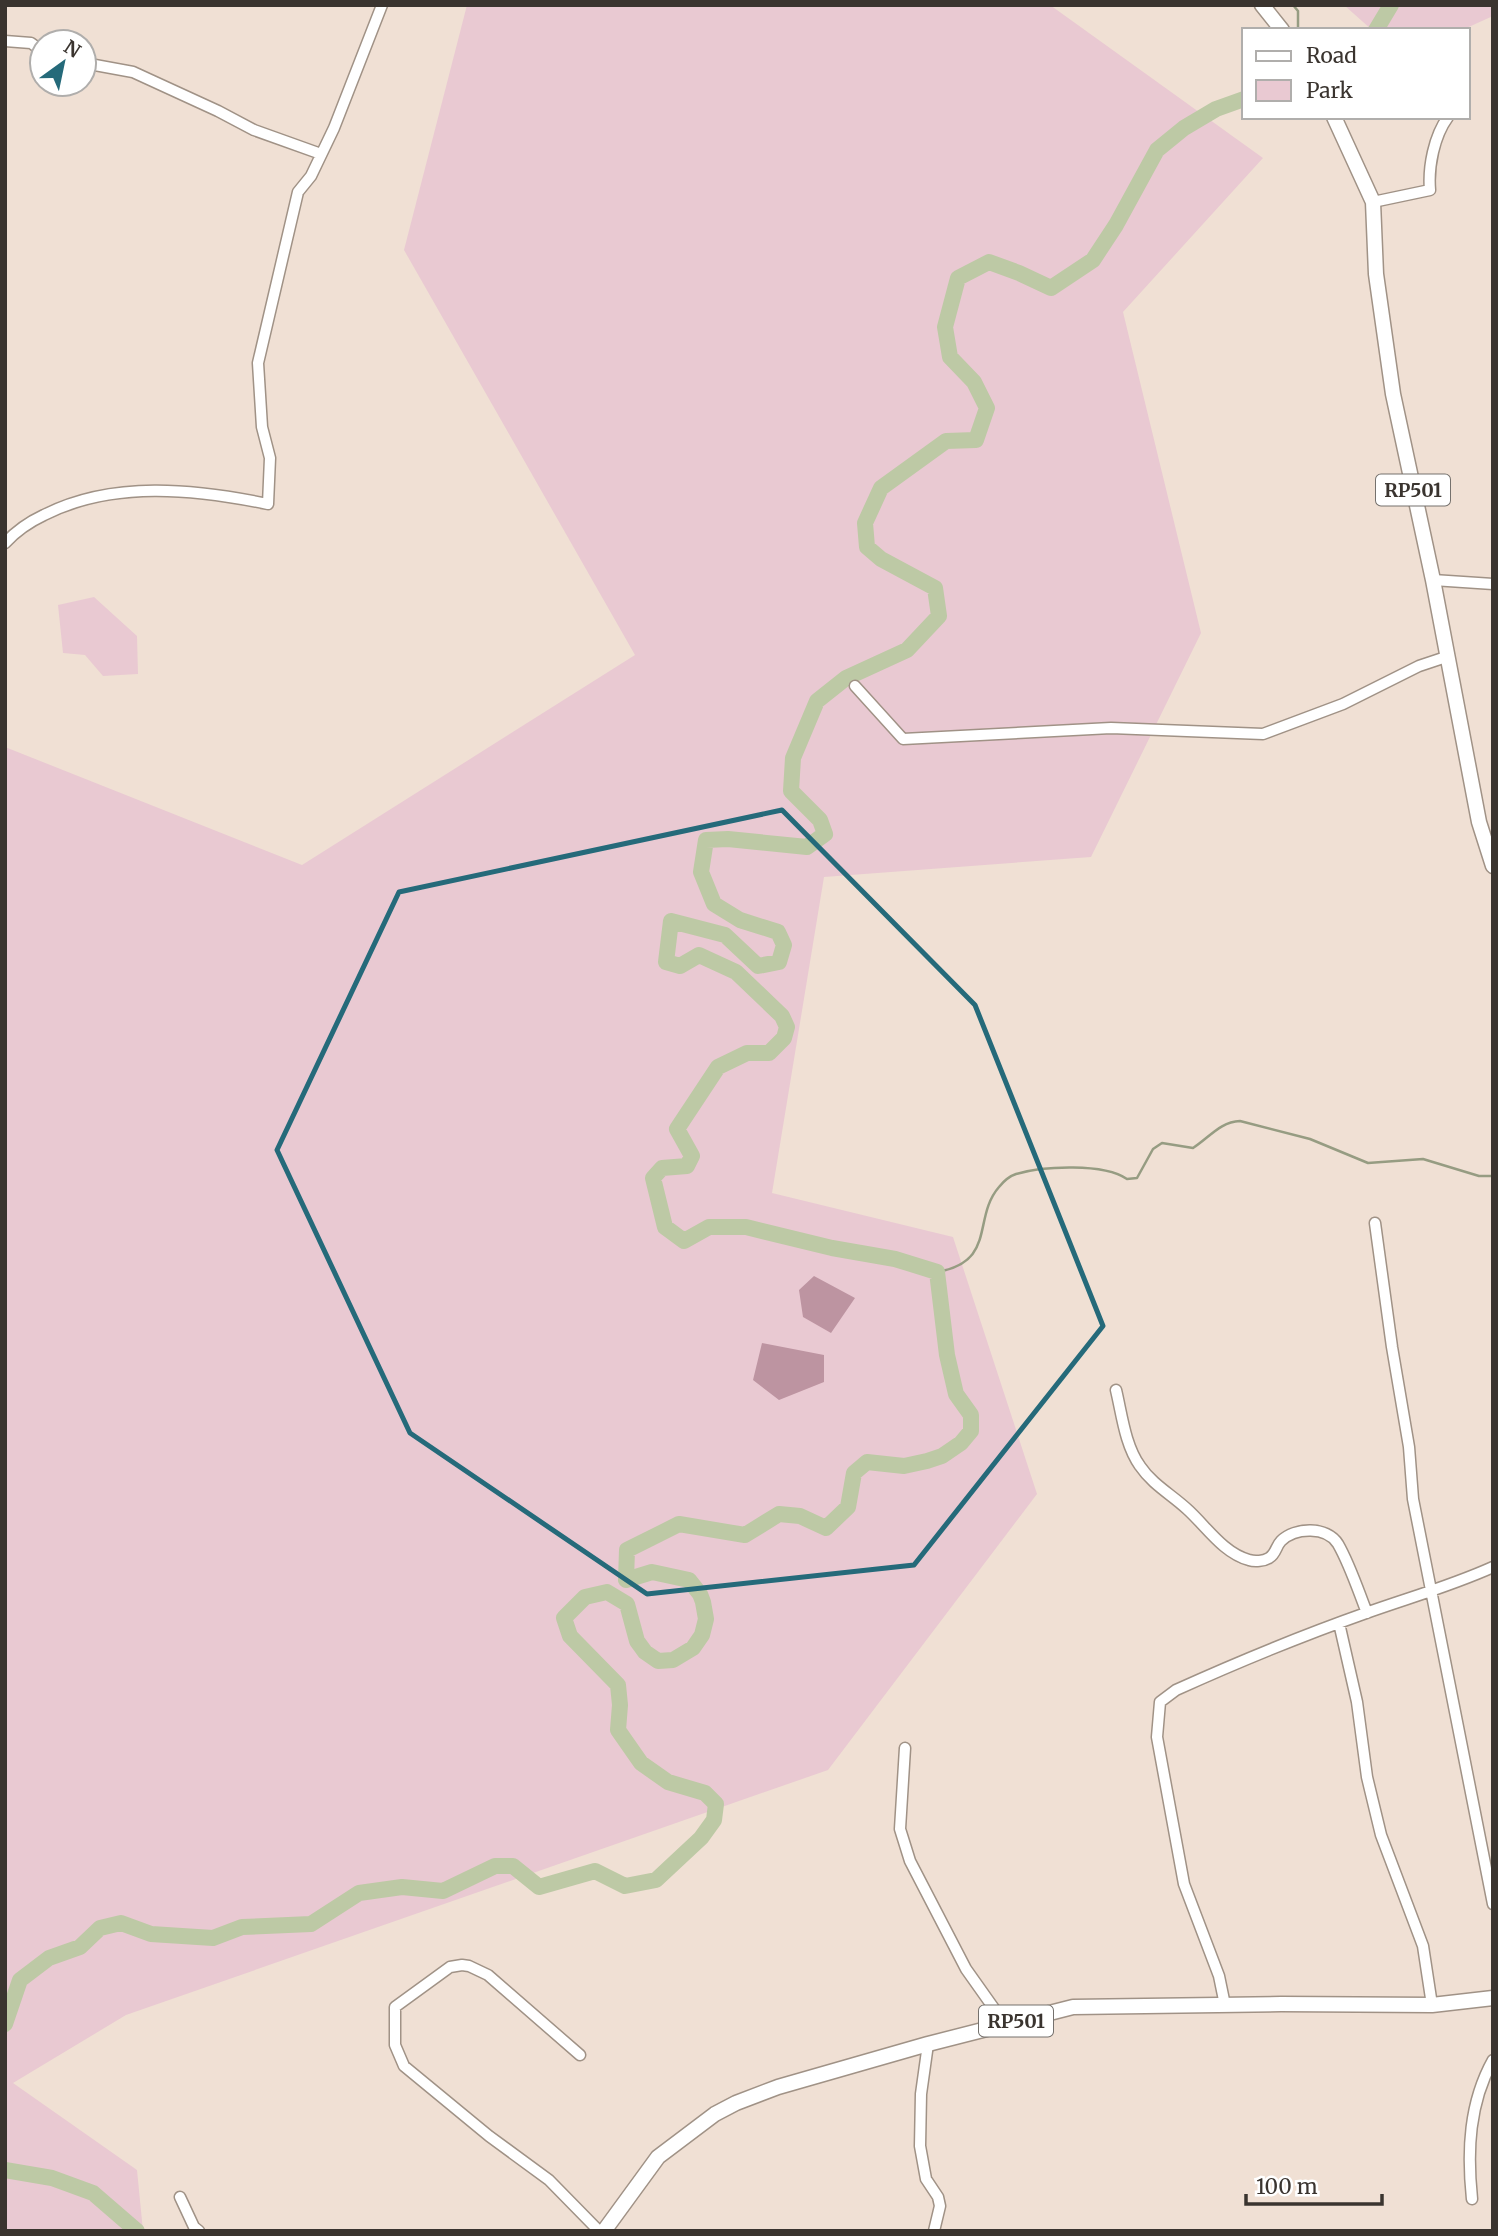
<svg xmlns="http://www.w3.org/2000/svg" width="1498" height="2236" font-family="Merriweather,serif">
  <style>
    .green { fill: #e9c9d2 }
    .forest { fill: #bd94a1 }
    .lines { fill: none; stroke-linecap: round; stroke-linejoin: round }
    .stream { stroke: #969c82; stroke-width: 2.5 }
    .river { stroke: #bdc9a5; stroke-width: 16 }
    .minor-casing { stroke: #a09286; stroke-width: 13 }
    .major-casing { stroke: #a09286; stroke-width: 17 }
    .minor { stroke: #fff; stroke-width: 10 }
    .major { stroke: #fff; stroke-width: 14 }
    .marked { fill: none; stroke: #256a7a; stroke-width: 5; stroke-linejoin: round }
    .labels { text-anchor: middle; stroke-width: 7; stroke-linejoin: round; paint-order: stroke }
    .shield { fill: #fff; stroke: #75716d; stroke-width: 2 }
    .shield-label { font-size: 19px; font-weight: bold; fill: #3a342f }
  </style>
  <rect width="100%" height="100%" fill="#f0e0d4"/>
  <path class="green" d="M467,5h583l213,153 -140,154 78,321 -110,224 -267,20 -52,316 181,44 84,257 -209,276 -702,245 -113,68 124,87 6,61h-138v-1484l297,118 333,-210 -231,-405z
    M1344,5h149v11l-31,14h-90z
    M94,597l43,39 1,38 -35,2 -18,-21 -22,-2 -5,-48z"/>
  <path class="forest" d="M814,1276l41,22 -24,35 -28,-16 -4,-27z
    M762,1343l62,12v27l-45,18 -26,-20z"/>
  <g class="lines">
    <path class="stream" d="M1293,5l5,6v19
      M937,1272c60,-10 35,-54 62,-85 4,-5 11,-11 17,-13 27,-8 88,-11 111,5l10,-1 16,-29 9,-6 31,5c17,-11 27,-26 47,-27l70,18 58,24 55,-4 56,17h14"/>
    <path class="river" d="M1376,30l15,-25
      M5,2024l15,-44 29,-22 31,-11 20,-19 21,-5 30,11 62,4 29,-11 69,-3 48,-31 43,-6 41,4 52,-25h18l26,21 56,-16 30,15 31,-6 45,-42 13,-18 2,-16 -11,-11 -37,-11 -27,-19 -23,-33 2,-25 -2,-20 -48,-49 -6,-18 21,-21 22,-5 20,12 10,37 8,11 13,9 15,-1 20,-12 9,-13 4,-16 -3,-17 -3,-8 -11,-14 -37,-8 -26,8 1,-30 52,-26 66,11 34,-21 21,2 26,12 22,-21 6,-34 13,-11 37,4 23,-5 15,-5 19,-13 10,-12v-16l-15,-21 -9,-39 -10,-83 -42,-13 -63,-11 -86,-21h-37l-25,14 -19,-14 -12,-49 9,-10 25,-2 5,-10 -15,-27 41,-62 29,-14h22l15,-15 3,-11 -5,-11 -46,-44 -37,-17 -19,11 -14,-4 5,-41 54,14 33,31 21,-4 5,-17 -6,-13 -38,-12 -26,-16 -13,-32 5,-32 22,-1 79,8 18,-13 -5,-14 -29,-29 2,-33 24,-57 29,-23 61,-28 32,-34 -4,-28 -54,-29 -14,-12 -2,-24 16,-35 65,-47 30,-1 11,-32 -13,-26 -24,-25 -5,-30 13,-49 31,-16 30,11 32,15 42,-28 23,-35 41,-75 27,-22 32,-19 28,-10
      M5,2170l47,8 41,15 44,38"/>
    <g class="minor-casing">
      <path id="minor" d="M5,41l26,2 11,8
        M84,63l49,9 85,39 36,19 67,24
        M1373,202l57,-12c-2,-23 4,-54 18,-73
        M5,543c12,-13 24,-21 39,-28 69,-35 151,-26 224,-11l2,-46 -8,-31 -4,-64 40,-171 13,-16 23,-48 48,-123
        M1433,580l60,4
        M855,686l48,53 208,-11 152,6 80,-30 76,-38 27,-9
        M1375,1223l17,124 17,100 4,52 80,405
        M1116,1390c6,25 9,55 24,76 12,18 32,29 47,43 19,17 36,44 62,51 6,2 15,1 20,-2 7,-4 7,-12 12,-17 14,-14 46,-15 57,3 12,21 20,46 29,69
        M1339,1623l18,79 10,75 14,58 42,111 9,59
        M905,1748l-5,81 10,32 56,108 39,55
        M1225,2005l-6,-29 -35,-92 -27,-147 3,-35 16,-12c62,-28 125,-54 190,-77 42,-15 85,-27 127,-46
        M928,2044l-7,50 -1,52 6,33 12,18 2,9 -6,25
        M580,2055l-92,-80 -19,-9 -7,-1 -12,2 -55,40v38l9,21 85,70 60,44 50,51
        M180,2197l14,30 5,4
        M1472,2199c-5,-48 -3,-96 21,-139"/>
    </g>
    <g class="major-casing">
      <path id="major" d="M1262,5l20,25
        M1334,117l39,85 3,72 17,120 40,186 46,242 14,44
        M604,2231l54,-74 57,-43 21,-11 42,-16 150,-43 145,-37 208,-3 151,1 61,-7"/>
    </g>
    <use href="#minor" class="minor"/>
    <use href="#major" class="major"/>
  </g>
  <path class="marked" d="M782,810l193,195 128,321 -189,239 -267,29 -237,-161 -133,-283 122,-258z"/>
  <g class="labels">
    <g class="shield">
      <rect x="1376" y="474.5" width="74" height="31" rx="5"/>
      <rect x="979" y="2005.5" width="74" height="31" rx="5"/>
    </g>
    <g class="shield-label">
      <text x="1413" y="497">RP501</text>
      <text x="1016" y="2028">RP501</text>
    </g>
  </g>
  <rect width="1498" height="2236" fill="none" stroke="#3a342f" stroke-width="14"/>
  <rect x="1242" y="28" width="228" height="91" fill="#ffffff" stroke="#b0aeac" stroke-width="2"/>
  <rect x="1256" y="51" width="35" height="10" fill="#ffffff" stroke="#b0aeac" stroke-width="2"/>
  <text x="1306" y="63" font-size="21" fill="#3a342f">Road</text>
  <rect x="1256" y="80" width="35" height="21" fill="#e9c9d2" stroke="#b0aeac" stroke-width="2"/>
  <text x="1306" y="98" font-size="21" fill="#3a342f">Park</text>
  <g transform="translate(63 63) rotate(33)"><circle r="33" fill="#ffffff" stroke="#b0aeac" stroke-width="2"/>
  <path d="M0-5L12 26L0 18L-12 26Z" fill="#256a7a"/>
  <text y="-10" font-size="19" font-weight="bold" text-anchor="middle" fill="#3a342f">N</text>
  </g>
  <path d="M1246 2194v10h136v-10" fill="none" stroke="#3a342f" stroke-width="3.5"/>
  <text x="1256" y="2194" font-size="21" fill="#3a342f" stroke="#ffffff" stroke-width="5" paint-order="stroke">100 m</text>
</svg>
